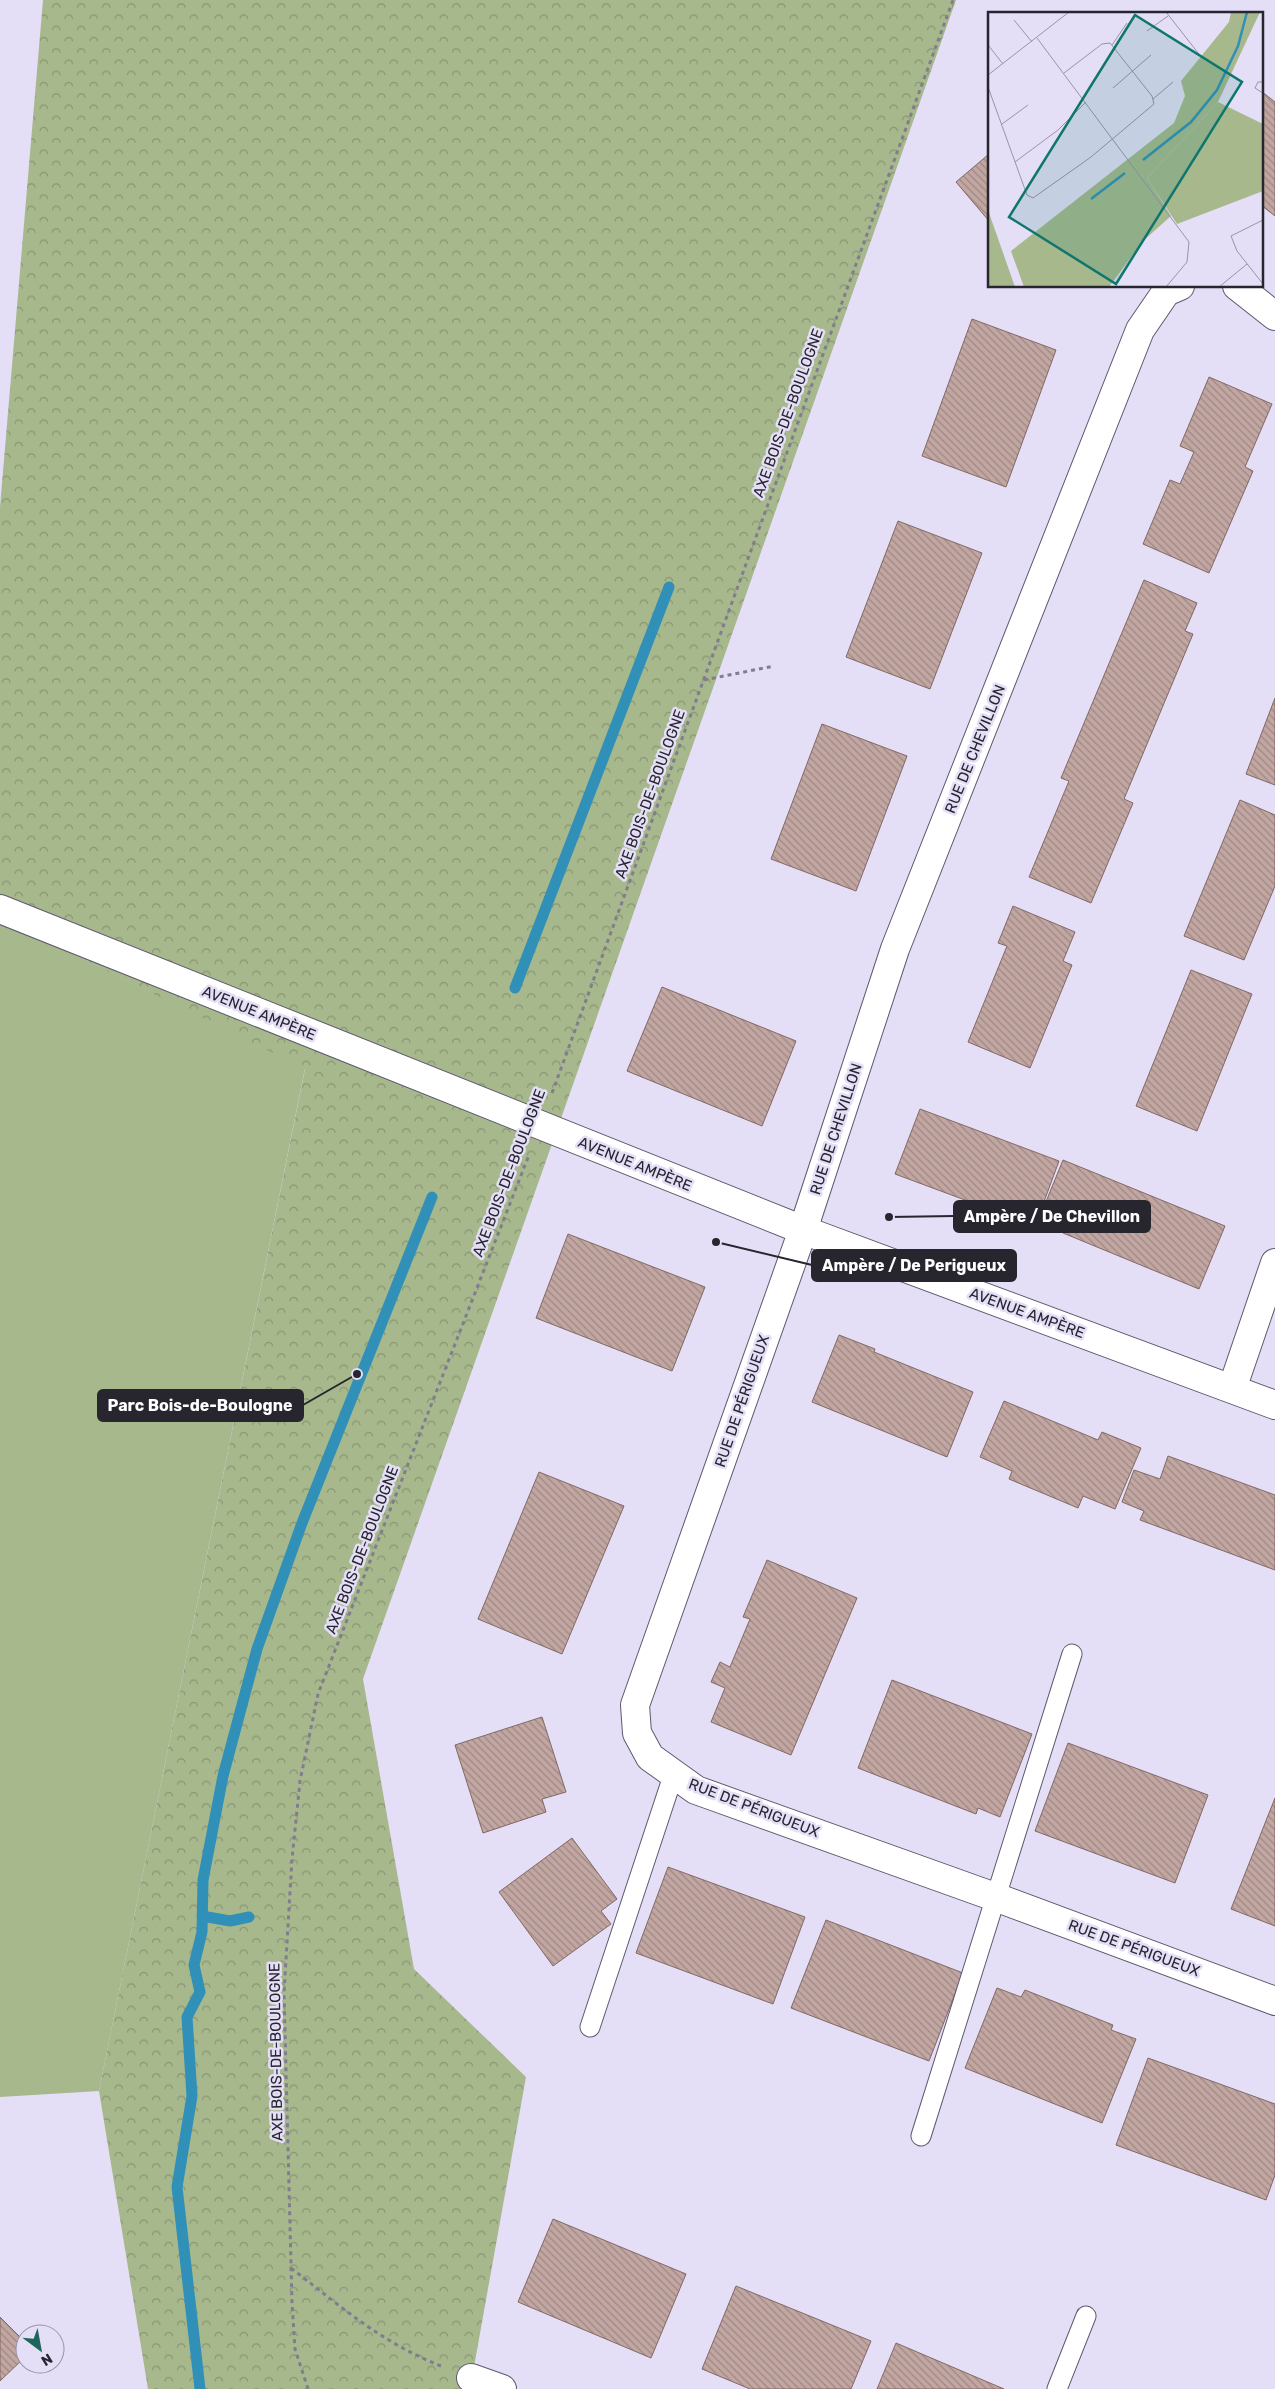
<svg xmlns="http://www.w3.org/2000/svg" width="1275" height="2389" font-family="Rubik,sans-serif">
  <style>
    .grass { fill: #a7b88c }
    .park { fill: url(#park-crowns) }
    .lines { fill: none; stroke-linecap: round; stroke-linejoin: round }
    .stream { stroke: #3190b8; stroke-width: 11 }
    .building { fill: url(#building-back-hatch); stroke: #826864 }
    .lane-casing { stroke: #5e596e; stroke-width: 21 }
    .street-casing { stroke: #5e596e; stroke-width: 30 }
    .path { stroke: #817d8e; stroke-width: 3; stroke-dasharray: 4 4; stroke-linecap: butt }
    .lane { stroke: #fff; stroke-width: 19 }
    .street { stroke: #fff; stroke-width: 28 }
    .labels { text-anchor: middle; stroke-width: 5; stroke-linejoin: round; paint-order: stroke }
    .street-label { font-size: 15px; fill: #27252e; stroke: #e4def7 }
    .inset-river { fill: none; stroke: #3190b8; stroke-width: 2.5 }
    .inset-road { fill: none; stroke: #9894a7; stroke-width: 1 }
    .view { fill: #0f766e; fill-opacity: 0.15; stroke: #0f766e; stroke-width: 2.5 }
    .inset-edge { fill: none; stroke: #27252e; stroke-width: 2.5 }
    .leader { fill: none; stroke: #27252e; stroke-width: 2 }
    .callout-dot { fill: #27252e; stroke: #e4def7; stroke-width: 2 }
    .callout { fill: #27252e; stroke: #27252e; stroke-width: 2 }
    .callout-label { font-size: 16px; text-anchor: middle; font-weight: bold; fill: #fff }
  </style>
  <defs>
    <pattern id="park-crowns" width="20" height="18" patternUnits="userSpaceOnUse" patternTransform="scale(1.25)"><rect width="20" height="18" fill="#a7b88c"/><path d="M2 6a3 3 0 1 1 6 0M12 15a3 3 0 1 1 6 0" fill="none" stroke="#889573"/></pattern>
    <pattern id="building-back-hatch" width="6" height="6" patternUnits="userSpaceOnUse" patternTransform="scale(1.25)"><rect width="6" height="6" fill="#c2a6a1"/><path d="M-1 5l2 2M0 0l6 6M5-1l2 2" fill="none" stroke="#9e8784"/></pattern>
  </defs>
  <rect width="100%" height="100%" fill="#e4def7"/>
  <path class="grass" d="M0,918l305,150 -206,1023 -99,6z"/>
  <path class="park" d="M43,0h913l-593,1679 51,290 112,108 -56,312h-322l-49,-298 206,-1022 -305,-151v-411z"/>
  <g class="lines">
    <path class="stream" d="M515,988l154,-401
      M202,1916l28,5 19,-4
      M200,2389l-23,-202 15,-91 -5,-79 13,-25 -6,-27 8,-33 1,-52 20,-104 34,-127 45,-126 130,-326"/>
  </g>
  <path class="building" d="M1261,91l14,11v114l-14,-11z
    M989,154v67l-33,-39z
    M972,319l84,31 -50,137 -84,-31z
    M1209,377l63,27 -27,63 8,4 -44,102 -66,-29 27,-64 10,4 14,-32 -14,-6z
    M898,521l84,32 -52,136 -84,-32z
    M1144,580l53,23 -12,28 8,3 -69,165 9,4 -42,100 -62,-26 40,-96 -8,-3z
    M1275,698v87l-29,-11z
    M822,724l85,32 -51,135 -85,-32z
    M1240,800l35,15v71l-31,74 -60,-24z
    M1013,906l62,26 -12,29 9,4 -42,103 -62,-26 39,-96 -9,-3z
    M1191,970l61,24 -55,137 -61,-25z
    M662,987l134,54 -34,85 -135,-55z
    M920,1109l139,52 -24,65 -140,-52z
    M1063,1160l162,66 -26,63 -136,-56 7,-18 -25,-11z
    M568,1234l137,53 -33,84 -136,-53z
    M839,1335l36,14 -1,3 99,40 -26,65 -135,-55z
    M1004,1401l94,39 4,-8 39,16 -26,61 -32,-13 -5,12 -69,-29 3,-8 -32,-14z
    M1168,1456l107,39v75l-135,-50 4,-9 -22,-9 12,-32 26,9z
    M539,1472l85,34 -62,148 -84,-35z
    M767,1560l90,38 -66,157 -80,-33 14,-34 -14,-6 9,-20 10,5 20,-48 -7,-2z
    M892,1680l140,54 -32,83 -22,-9 -2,6 -118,-46z
    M542,1717l24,75 -24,7 4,13 -63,21 -28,-88z
    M1068,1743l140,52 -33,88 -140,-52z
    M1275,1798v128l-44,-17z
    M572,1838l45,61 -16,12 10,13 -58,42 -54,-74z
    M668,1867l137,50 -32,87 -137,-51z
    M826,1920l137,53 -34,88 -138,-53z
    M997,1988l24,9 4,-7 88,35 -2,5 25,9 -34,84 -137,-55z
    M1148,2058l127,46v71l-9,25 -150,-55z
    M553,2219l133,55 -35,84 -133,-56z
    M736,2286l135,55 -20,48h-101l-48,-20z
    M0,2317l25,25v15l-25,24z
    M896,2343l108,46h-127z"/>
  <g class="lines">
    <g class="lane-casing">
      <path id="lane" d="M590,2027l83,-251
        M921,2136l151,-482
        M1057,2389l29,-73"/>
    </g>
    <g class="street-casing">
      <path id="street" d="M1180,286l-14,6 -26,38 -245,619 -92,281 -168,475 2,28 13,24 46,33 299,107 280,104
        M1237,286l38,30
        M0,909l803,321 472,175
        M1232,1389l43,-126
        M471,2378l31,11"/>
    </g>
    <path class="path" d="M704,680l70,-14
      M552,1093l401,-1093
      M291,2268c49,38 91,75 150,98
      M308,2389l-13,-40 -3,-46 -8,-310 8,-134 8,-78 18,-87 211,-539"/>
    <use href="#lane" class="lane"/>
    <use href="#street" class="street"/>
  </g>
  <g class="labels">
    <g class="street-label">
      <text transform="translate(788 413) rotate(-70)" y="5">AXE BOIS-DE-BOULOGNE</text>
      <text transform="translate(975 749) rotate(-68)" y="5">RUE DE CHEVILLON</text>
      <text transform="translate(650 794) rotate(-70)" y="5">AXE BOIS-DE-BOULOGNE</text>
      <text transform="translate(259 1013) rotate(22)" y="5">AVENUE AMPÈRE</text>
      <text transform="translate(836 1129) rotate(-72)" y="5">RUE DE CHEVILLON</text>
      <text transform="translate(635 1164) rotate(22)" y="5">AVENUE AMPÈRE</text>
      <text transform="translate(509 1173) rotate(-69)" y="5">AXE BOIS-DE-BOULOGNE</text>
      <text transform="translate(1027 1313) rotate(20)" y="5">AVENUE AMPÈRE</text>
      <text transform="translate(742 1401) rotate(-71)" y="5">RUE DE PÉRIGUEUX</text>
      <text transform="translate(362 1550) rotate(-69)" y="5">AXE BOIS-DE-BOULOGNE</text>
      <text transform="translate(754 1808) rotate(21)" y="5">RUE DE PÉRIGUEUX</text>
      <text transform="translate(1134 1948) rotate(20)" y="5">RUE DE PÉRIGUEUX</text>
      <text transform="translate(276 2052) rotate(-91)" y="5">AXE BOIS-DE-BOULOGNE</text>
    </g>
  </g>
  <g transform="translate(988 12)">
    <rect width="275" height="275" fill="#e4def7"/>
    <path d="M230,90l45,22v67l-86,33 -30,-46zM0,198l27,77h-27z" fill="#a7b88c"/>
    <path d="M243,0h29l-42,90 -71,76 24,38 -28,25 -34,46h-85l-13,-36 163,-128 11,-27 -4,-15 48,-59z" fill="#a7b88c"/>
    <path class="inset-river" d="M155,148l48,-38 26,-32 21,-44 9,-34M103,187l34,-26"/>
    <path class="inset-road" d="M178,0l36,46M26,8l18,22M159,19l21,-15M49,26l152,204 -2,20 -21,25M0,33l15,19M124,33l15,-22M0,63l81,-63M275,70h-5l-3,6 8,5M0,75l39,108 6,3 58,-41 63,-53 -2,-8 -42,-53 -8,1 -38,29M125,76l38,-33M165,87l20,-17M14,112l26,-19M27,150l43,-32 28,-28M275,208l-32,16 6,15 26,33M231,275l28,-23"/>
    <path class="view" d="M147,3l107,67 -126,202 -107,-67z"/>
    <rect width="275" height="275" class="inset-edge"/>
  </g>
  <path class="leader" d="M889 1217L954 1216M716 1242L812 1265M357 1374L303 1405"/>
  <g class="callout-dot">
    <circle cx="889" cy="1217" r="5"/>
    <circle cx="716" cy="1242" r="5"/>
    <circle cx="357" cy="1374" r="5"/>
  </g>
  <g class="callout">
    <rect x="954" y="1201" width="196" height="31" rx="5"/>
    <rect x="812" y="1250" width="204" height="31" rx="5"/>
    <rect x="98" y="1390" width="205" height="31" rx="5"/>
  </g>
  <g class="callout-label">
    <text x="1052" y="1222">Ampère / De Chevillon</text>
    <text x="914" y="1271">Ampère / De Perigueux</text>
    <text x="200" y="1411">Parc Bois-de-Boulogne</text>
  </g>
  <g transform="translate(40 2349) rotate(148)"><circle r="24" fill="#e4def7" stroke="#9894a7"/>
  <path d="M0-4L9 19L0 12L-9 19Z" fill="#1d665c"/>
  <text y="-8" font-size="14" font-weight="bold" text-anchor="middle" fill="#27252e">N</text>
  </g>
</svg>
